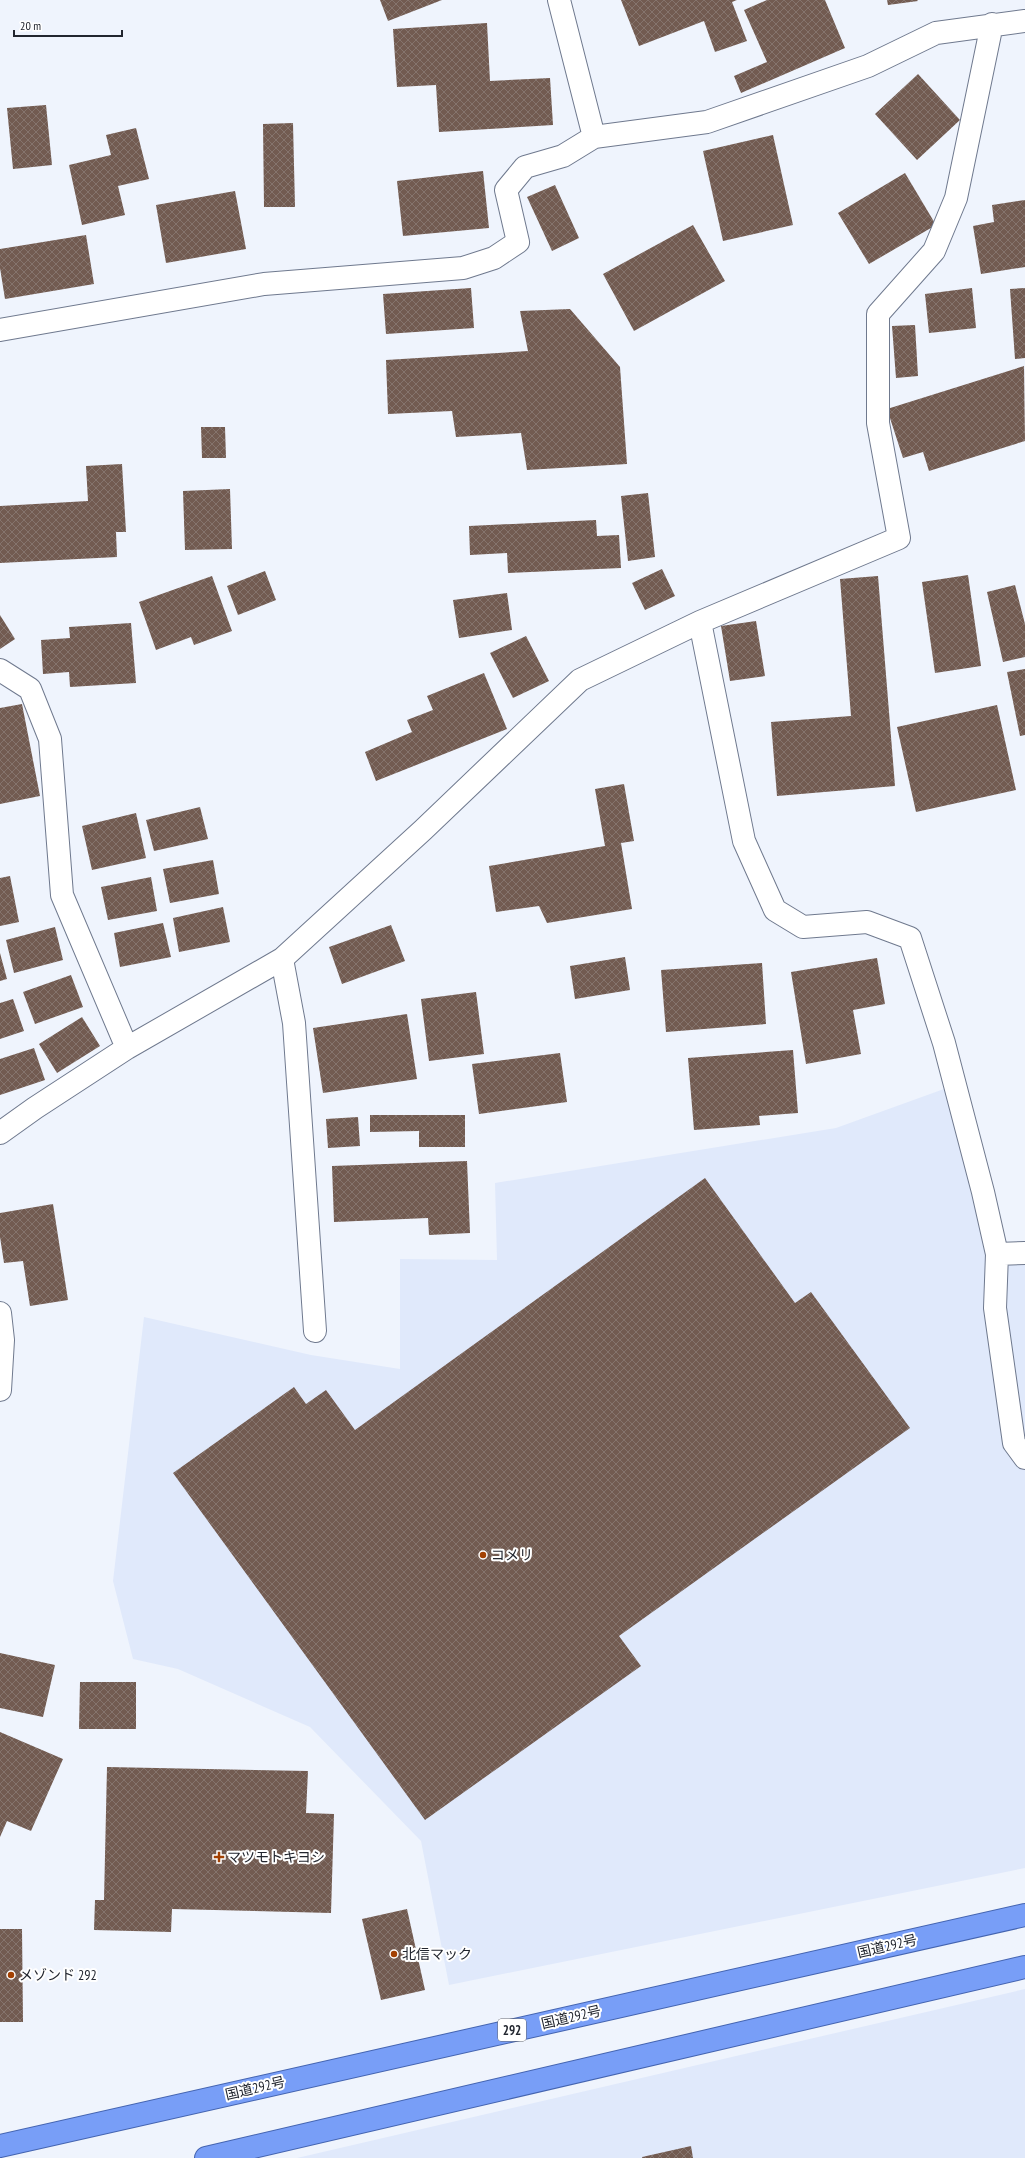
<svg xmlns="http://www.w3.org/2000/svg" width="1025" height="2158" font-family="'PT Sans Narrow','Noto Sans JP',sans-serif">
  <style>
    .built { fill: #e0e9fb }
    .building { fill: url(#building-cross-hatch) }
    .lines { fill: none; stroke-linecap: round; stroke-linejoin: round }
    .minor-casing { stroke: #6f798e; stroke-width: 24 }
    .trunk-casing { stroke: #4464b0; stroke-width: 24 }
    .minor { stroke: #fff; stroke-width: 22 }
    .trunk { stroke: #789ef7; stroke-width: 22 }
    .poi-dot { fill: #a34103; stroke: #fff; stroke-width: 1.5 }
    .labels { text-anchor: middle; stroke-width: 4; stroke-linejoin: round; paint-order: stroke }
    .shield { fill: #fff; stroke: #64676d; stroke-width: 1 }
    .shield-label { font-size: 13px; font-weight: bold; fill: #22262f }
    .poi-label { font-size: 14px; fill: #22262f; stroke: #fff; text-anchor: start }
    .street-label { font-size: 14px; fill: #22262f; stroke: #fff }
  </style>
  <defs>
    <pattern id="building-cross-hatch" width="8" height="8" patternUnits="userSpaceOnUse"><rect width="8" height="8" fill="#725b51"/><path d="M0 0l8 8M0 8l8-8" fill="none" stroke="#85746d"/></pattern>
  </defs>
  <rect width="100%" height="100%" fill="#eff4fd"/>
  <path class="built" d="M955,1085l42,169 28,-1v615l-576,117 -28,-144 -111,-114 -132,-58 -45,-10 -20,-78 31,-264 167,38 89,14v-110l97,1 -2,-77 341,-55z
    M1025,1989v169h-728z"/>
  <path class="building" d="M380,0h62l-54,21z
    M621,0h116l-5,2 15,39 -32,11 -11,-31 -65,25z
    M767,0h58l20,48 -104,45 -7,-17 33,-14 -23,-52z
    M887,0h30l1,1 -30,4z
    M487,23l3,58 60,-3 3,47 -114,7 -3,-47 -39,2 -4,-58z
    M918,74l42,46 -43,40 -42,-46z
    M46,105l6,60 -39,4 -6,-61z
    M293,123l2,84h-31l-1,-83z
    M136,128l13,51 -31,7 7,29 -43,10 -13,-60 42,-10 -5,-20z
    M773,135l20,90 -70,16 -20,-90z
    M483,171l6,57 -86,8 -6,-55z
    M905,173l31,52 -67,39 -31,-51z
    M555,185l24,53 -27,13 -25,-54z
    M235,191l11,58 -80,14 -10,-58z
    M1025,200v67l-44,7 -8,-48 21,-4 -2,-17z
    M693,225l32,56 -91,50 -31,-57z
    M86,235l8,49 -89,15 -5,-31v-19z
    M471,288l3,40 -88,6 -3,-40z
    M972,288l4,40 -47,5 -4,-39z
    M1025,288v70l-10,1 -5,-70z
    M570,309l50,58 7,97 -100,6 -6,-37 -65,4 -4,-26 -64,3 -2,-54 142,-9 -8,-40z
    M915,325l3,51 -22,2 -4,-52z
    M1024,366l1,75 -96,30 -6,-19 -20,6 -16,-49z
    M201,427h24l1,31h-24z
    M122,464l4,68h-10l1,25 -117,6v-57l88,-5 -2,-35z
    M230,489l2,60 -47,1 -2,-59z
    M648,493l7,64 -27,4 -7,-65z
    M596,520l1,16 22,-1 2,33 -113,5 -1,-20 -37,2 -1,-29z
    M662,569l13,27 -30,14 -13,-27z
    M265,571l11,29 -38,15 -11,-29z
    M968,575l13,91 -46,7 -13,-91z
    M212,576l20,55 -38,14 -3,-8 -35,13 -17,-48z
    M878,576l17,210 -118,10 -6,-74 80,-6 -11,-137z
    M1015,585l10,39v33l-22,5 -16,-70z
    M507,593l5,37 -53,8 -6,-38z
    M0,615l15,24 -15,10z
    M756,621l9,55 -35,5 -9,-55z
    M131,623l5,60 -66,4 -1,-15 -26,2 -2,-34 29,-2 -1,-11z
    M526,636l23,45 -36,17 -23,-45z
    M1025,669v66l-5,1 -13,-64z
    M484,673l23,56 -131,52 -11,-29 47,-20 -5,-12 26,-10 -6,-14z
    M22,704l18,92 -40,8v-96z
    M997,705l19,85 -100,22 -19,-85z
    M624,784l10,57 -13,2 11,66 -85,14 -8,-17 -43,6 -7,-46 116,-20 -10,-57z
    M200,807l8,32 -54,12 -8,-31z
    M136,813l10,45 -54,12 -10,-44z
    M213,860l6,34 -49,9 -7,-34z
    M10,876l9,46 -19,4v-48z
    M151,877l6,34 -49,9 -7,-33z
    M223,907l7,35 -51,10 -6,-34z
    M163,923l8,34 -51,10 -6,-34z
    M391,925l14,36 -63,23 -13,-37z
    M55,927l8,33 -49,13 -8,-33z
    M0,953l7,26 -7,2z
    M625,957l5,33 -55,9 -5,-33z
    M877,958l8,46 -32,6 8,44 -55,10 -15,-92z
    M762,963l4,61 -100,8 -5,-62z
    M71,975l12,32 -48,17 -12,-32z
    M476,992l8,62 -55,7 -8,-62z
    M13,999l11,32 -24,8v-36z
    M407,1014l10,65 -94,14 -10,-65z
    M82,1017l18,29 -43,27 -18,-29z
    M34,1048l11,32 -45,15v-36z
    M793,1050l5,63 -39,3 1,9 -66,5 -6,-72z
    M560,1053l7,49 -88,12 -7,-50z
    M370,1115h95v32h-46v-16l-49,1z
    M358,1117l2,29 -32,2 -2,-29z
    M467,1161l3,72 -41,2 -1,-17 -94,4 -2,-56z
    M705,1178l90,125 16,-11 99,136 -291,208 22,30 -216,154 -252,-347 121,-86 12,17 20,-14 29,40z
    M53,1204l15,96 -38,6 -7,-45 -19,2 -4,-26v-24z
    M0,1653l55,12 -12,52 -43,-9z
    M80,1682h56v47h-57z
    M0,1732l63,27 -32,72 -24,-10 -7,16z
    M107,1767l201,4 -2,42 28,1 -3,99 -159,-4 -1,23 -77,-2 1,-30h9z
    M407,1909l18,81 -44,10 -19,-81z
    M0,1929h22l1,93h-23z
    M691,2146l2,12h-51v-1z"/>
  <g class="lines">
    <g class="minor-casing">
      <path id="minor" d="M559,0l35,137
        M0,330l264,-46 199,-16 31,-10 24,-16 -12,-52 19,-23 38,-11 31,-19 113,-15 161,-56 68,-33 89,-12
        M700,622l44,219 31,69 28,17 64,-5 43,16 34,105 39,149 14,62 -2,54 19,135 11,15
        M0,670l30,19 20,50 12,156 65,153
        M282,959l12,64 21,308
        M0,1133l35,-25 92,-60 155,-89 141,-129 157,-150 120,-58 199,-84 -21,-115v-109l56,-63 22,-53 36,-174
        M997,1254l28,-1
        M0,1313l3,27 -3,50"/>
    </g>
    <g class="trunk-casing">
      <path id="trunk" d="M0,2146l1025,-231
        M206,2158l819,-191"/>
    </g>
    <use href="#minor" class="minor"/>
    <use href="#trunk" class="trunk"/>
  </g>
  <g class="poi-dot">
    <circle cx="483" cy="1555" r="4"/>
    <path d="M217 1851h4v4h4v4h-4v4h-4v-4h-4v-4h4z"/>
    <circle cx="394" cy="1954" r="4"/>
    <circle cx="11" cy="1975" r="4"/>
  </g>
  <g class="labels">
    <rect class="shield" x="498" y="2019" width="28" height="22" rx="3"/>
    <g class="shield-label">
      <text x="512" y="2035">292</text>
    </g>
    <g class="poi-label">
      <text x="491" y="1560">コメリ</text>
      <text x="227" y="1862">マツモトキヨシ</text>
      <text x="402" y="1959">北信マック</text>
      <text x="19" y="1980">メゾンド 292</text>
    </g>
    <g class="street-label">
      <text transform="translate(887 1946) rotate(-13)" y="5">国道292号</text>
      <text transform="translate(571 2017) rotate(-13)" y="5">国道292号</text>
      <text transform="translate(255 2088) rotate(-13)" y="5">国道292号</text>
    </g>
  </g>
  <path d="M14 30v6h108v-6" fill="none" stroke="#22262f" stroke-width="2"/>
  <text x="20" y="30" font-size="12" fill="#22262f" stroke="#ffffff" stroke-width="3" paint-order="stroke">20 m</text>
</svg>
